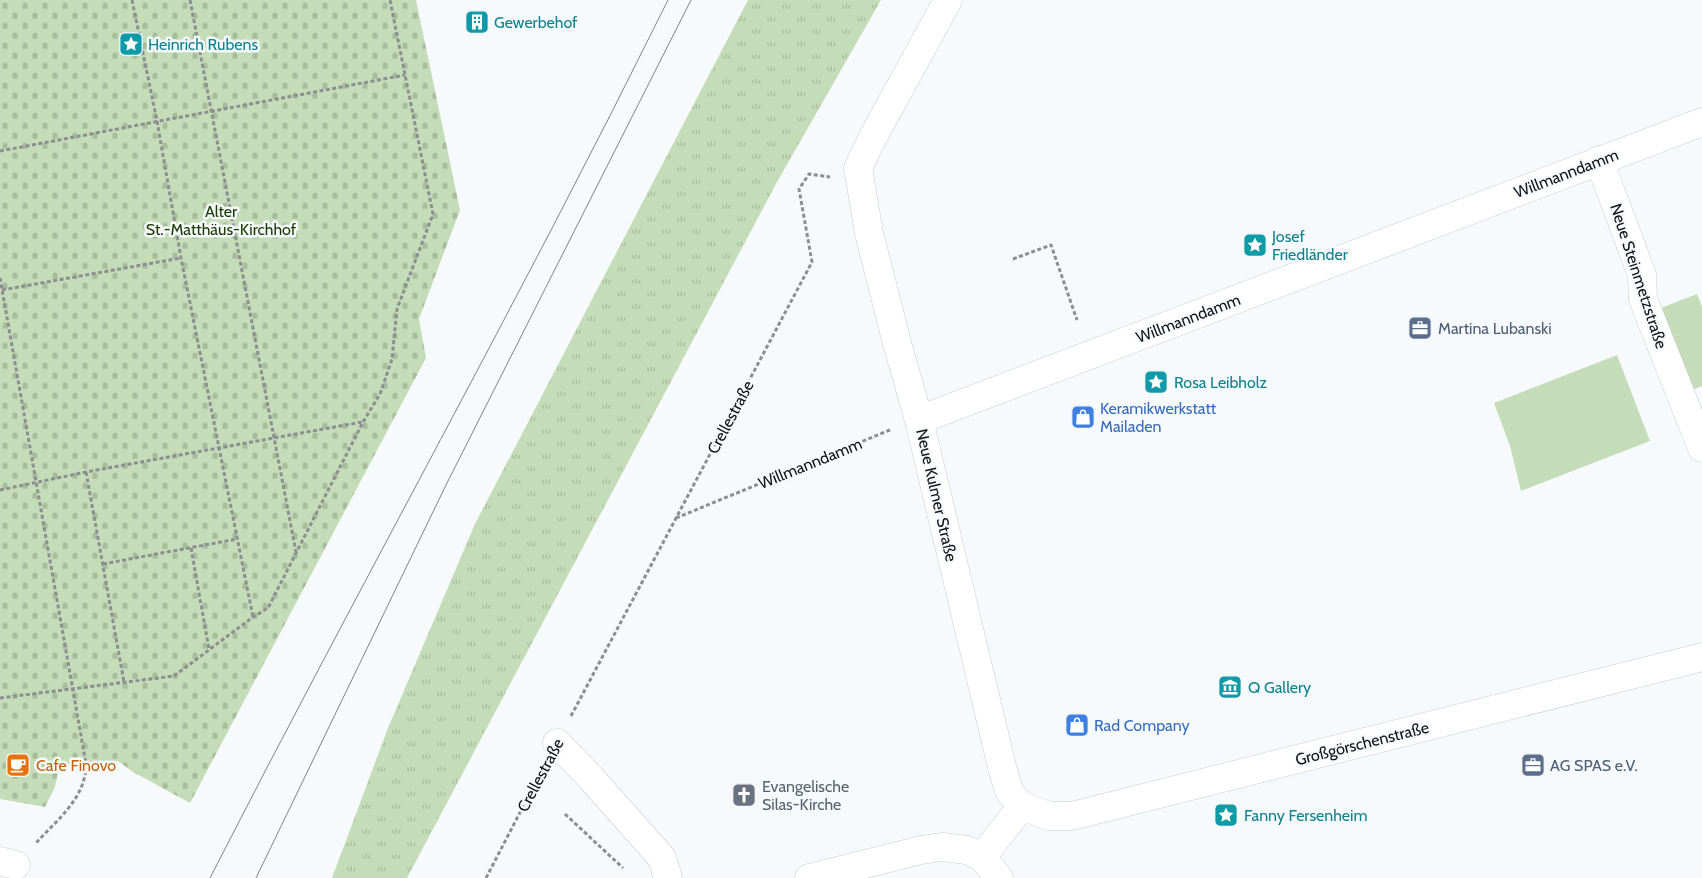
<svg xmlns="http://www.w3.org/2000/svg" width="1702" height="878" font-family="Cabin,sans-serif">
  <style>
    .grass { fill: url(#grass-tufts) }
    .cemetery { fill: url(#cemetery-stones) }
    .park { fill: #c4dcb7 }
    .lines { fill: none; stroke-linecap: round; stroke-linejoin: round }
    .minor-casing { stroke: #c5cdd5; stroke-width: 29 }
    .path { stroke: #8c8f92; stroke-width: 3; stroke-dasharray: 4 2.5; stroke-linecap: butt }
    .minor { stroke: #fff; stroke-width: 28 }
    .tram { stroke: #808386; stroke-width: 1 }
    .labels { text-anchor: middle; stroke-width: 5; stroke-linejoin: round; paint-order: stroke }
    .culture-label { font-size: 16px; fill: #0d838f; stroke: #f7fafd; text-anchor: start }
    .street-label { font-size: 16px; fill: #0f1215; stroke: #f7fafd }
    .park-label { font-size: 16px; fill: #1a3800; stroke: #f7fafd }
    .service-label { font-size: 16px; fill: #4e5e75; stroke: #f7fafd; text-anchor: start }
    .shop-label { font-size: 16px; fill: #366cbe; stroke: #f7fafd; text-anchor: start }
    .food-label { font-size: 16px; fill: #c56008; stroke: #f7fafd; text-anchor: start }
    .worship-label { font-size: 16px; fill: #5b616d; stroke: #f7fafd; text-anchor: start }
  </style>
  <defs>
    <pattern id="grass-tufts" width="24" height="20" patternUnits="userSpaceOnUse" patternTransform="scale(1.25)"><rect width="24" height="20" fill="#c4dcb7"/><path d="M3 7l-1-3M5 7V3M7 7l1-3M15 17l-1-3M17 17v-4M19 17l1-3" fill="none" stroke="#a7bc9c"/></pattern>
    <pattern id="cemetery-stones" width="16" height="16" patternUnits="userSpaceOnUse" patternTransform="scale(1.25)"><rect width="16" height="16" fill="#c4dcb7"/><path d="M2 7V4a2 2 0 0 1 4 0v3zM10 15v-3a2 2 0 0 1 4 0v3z" fill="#a7bc9c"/></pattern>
  </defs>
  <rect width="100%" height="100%" fill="#f7fafd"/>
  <path class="grass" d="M748,0h133l-104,182 -370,696h-75l56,-150 87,-204z"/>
  <path class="cemetery" d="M0,0h416l44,210 -41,109 7,39 -236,445 -57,-31 -15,-11 -59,6 -4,20 -10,20 -45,-8z"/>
  <path class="park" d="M1697,294l5,13v79l-10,4 -31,-82z
    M1617,355l33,86 -129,50 -11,-45 -16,-43z"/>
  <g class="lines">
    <g class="minor-casing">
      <path id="minor" d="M948,0l-75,137 -15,31 11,65 28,110 22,77 84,351 7,22 12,13 27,10h23l630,-159
        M1599,160l43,115 1,24 59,149
        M919,420l783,-298
        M557,743l33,34 72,81 6,20
        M982,857l40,-51
        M0,861l16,4
        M809,878l112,-28 21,-3 25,3 15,7 17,21"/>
    </g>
    <path class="path" d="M132,0l25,121 24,137 72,359
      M190,0l106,552
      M0,151l405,-76
      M1013,259l38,-14 26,75
      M0,278l86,486c0,34 -29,56 -50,79
      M2,290l179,-32
      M86,472l38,210
      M0,490l86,-18 276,-50
      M676,518l214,-88
      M191,548l18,101
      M103,564l134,-25
      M0,698l174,-22 79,-59 15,-9 95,-186 17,-28 12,-35 5,-50 36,-95 -43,-214
      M571,716l241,-454 -13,-73 10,-15 21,3
      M565,814l58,54
      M486,878l56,-108"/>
    <use href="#minor" class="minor"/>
    <path class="tram" d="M210,878c150,-294 312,-582 458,-878
      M256,878l190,-393 245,-485"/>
  </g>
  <defs>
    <g id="building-square" transform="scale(1.25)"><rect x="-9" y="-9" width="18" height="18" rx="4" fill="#0f9aa8" stroke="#f7fafd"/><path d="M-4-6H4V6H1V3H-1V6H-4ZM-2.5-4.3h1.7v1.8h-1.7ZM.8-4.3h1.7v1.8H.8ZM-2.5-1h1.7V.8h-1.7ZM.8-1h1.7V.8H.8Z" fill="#fff"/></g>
    <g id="sight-square" transform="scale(1.25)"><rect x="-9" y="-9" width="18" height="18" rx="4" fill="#0f9aa8" stroke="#f7fafd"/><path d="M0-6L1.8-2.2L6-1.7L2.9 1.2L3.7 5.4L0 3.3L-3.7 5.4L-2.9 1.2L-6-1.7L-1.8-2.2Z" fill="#fff"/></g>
    <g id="office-square" transform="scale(1.25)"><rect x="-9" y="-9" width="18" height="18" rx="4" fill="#5c6f8a" stroke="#f7fafd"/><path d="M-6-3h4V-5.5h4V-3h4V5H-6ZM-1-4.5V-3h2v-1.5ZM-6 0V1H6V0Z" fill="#fff"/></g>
    <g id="shop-square" transform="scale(1.25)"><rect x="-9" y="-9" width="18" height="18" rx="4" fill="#3f7fe0" stroke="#f7fafd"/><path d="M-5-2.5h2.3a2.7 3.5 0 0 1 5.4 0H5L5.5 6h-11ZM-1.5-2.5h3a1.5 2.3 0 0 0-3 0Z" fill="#fff"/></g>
    <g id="museum-square" transform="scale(1.25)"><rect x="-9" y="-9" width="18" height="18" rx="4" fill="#0f9aa8" stroke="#f7fafd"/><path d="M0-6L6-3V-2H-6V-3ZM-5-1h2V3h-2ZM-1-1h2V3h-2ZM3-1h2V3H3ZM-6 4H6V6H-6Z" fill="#fff"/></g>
    <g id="cafe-square" transform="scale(1.25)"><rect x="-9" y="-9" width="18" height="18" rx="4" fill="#e8710a" stroke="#f7fafd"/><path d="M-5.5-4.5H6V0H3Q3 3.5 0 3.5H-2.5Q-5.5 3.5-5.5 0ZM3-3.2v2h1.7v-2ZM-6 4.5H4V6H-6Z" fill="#fff"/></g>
    <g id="church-square" transform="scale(1.25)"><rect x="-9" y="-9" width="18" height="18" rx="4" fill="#6b7280" stroke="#f7fafd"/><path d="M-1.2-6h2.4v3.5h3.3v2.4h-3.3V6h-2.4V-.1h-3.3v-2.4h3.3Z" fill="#fff"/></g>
  </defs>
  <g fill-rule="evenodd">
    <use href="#building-square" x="477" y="22"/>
    <use href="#sight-square" x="131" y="44"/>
    <use href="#sight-square" x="1255" y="245"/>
    <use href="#office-square" x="1420" y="328"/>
    <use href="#sight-square" x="1156" y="382"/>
    <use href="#shop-square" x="1083" y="417"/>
    <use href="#museum-square" x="1230" y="687"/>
    <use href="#shop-square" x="1077" y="725"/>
    <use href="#cafe-square" x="18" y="765"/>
    <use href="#office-square" x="1533" y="765"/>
    <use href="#church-square" x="744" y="795"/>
    <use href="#sight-square" x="1226" y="815"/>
  </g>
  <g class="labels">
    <g class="culture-label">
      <text x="494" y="28">Gewerbehof</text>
      <text x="148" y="50">Heinrich Rubens</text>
      <text x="1272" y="242">Josef<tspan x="1272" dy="18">Friedländer</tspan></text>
      <text x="1174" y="388">Rosa Leibholz</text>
      <text x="1248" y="693">Q Gallery</text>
      <text x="1244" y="821">Fanny Fersenheim</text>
    </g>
    <g class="street-label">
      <text transform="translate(1566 173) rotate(-21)" y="6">Willmanndamm</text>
      <text transform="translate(1639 276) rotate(72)" y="6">Neue Steinmetzstraße</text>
      <text transform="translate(1188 318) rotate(-21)" y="6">Willmanndamm</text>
      <text transform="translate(730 417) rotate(-62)" y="6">Crellestraße</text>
      <text transform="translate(810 463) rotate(-22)" y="6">Willmanndamm</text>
      <text transform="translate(937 495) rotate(77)" y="6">Neue Kulmer Straße</text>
      <text transform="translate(1362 743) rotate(-14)" y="6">Großgörschenstraße</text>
      <text transform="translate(540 775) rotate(-62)" y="6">Crellestraße</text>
    </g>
    <g class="park-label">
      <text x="221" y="217">Alter<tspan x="221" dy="18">St.-Matthäus-Kirchhof</tspan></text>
    </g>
    <g class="service-label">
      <text x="1438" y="334">Martina Lubanski</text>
      <text x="1550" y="771">AG SPAS e.V.</text>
    </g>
    <g class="shop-label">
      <text x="1100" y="414">Keramikwerkstatt<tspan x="1100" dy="18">Mailaden</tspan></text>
      <text x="1094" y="731">Rad Company</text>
    </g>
    <g class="food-label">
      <text x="36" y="771">Cafe Finovo</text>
    </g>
    <g class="worship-label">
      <text x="762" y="792">Evangelische<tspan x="762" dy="18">Silas-Kirche</tspan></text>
    </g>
  </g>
</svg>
